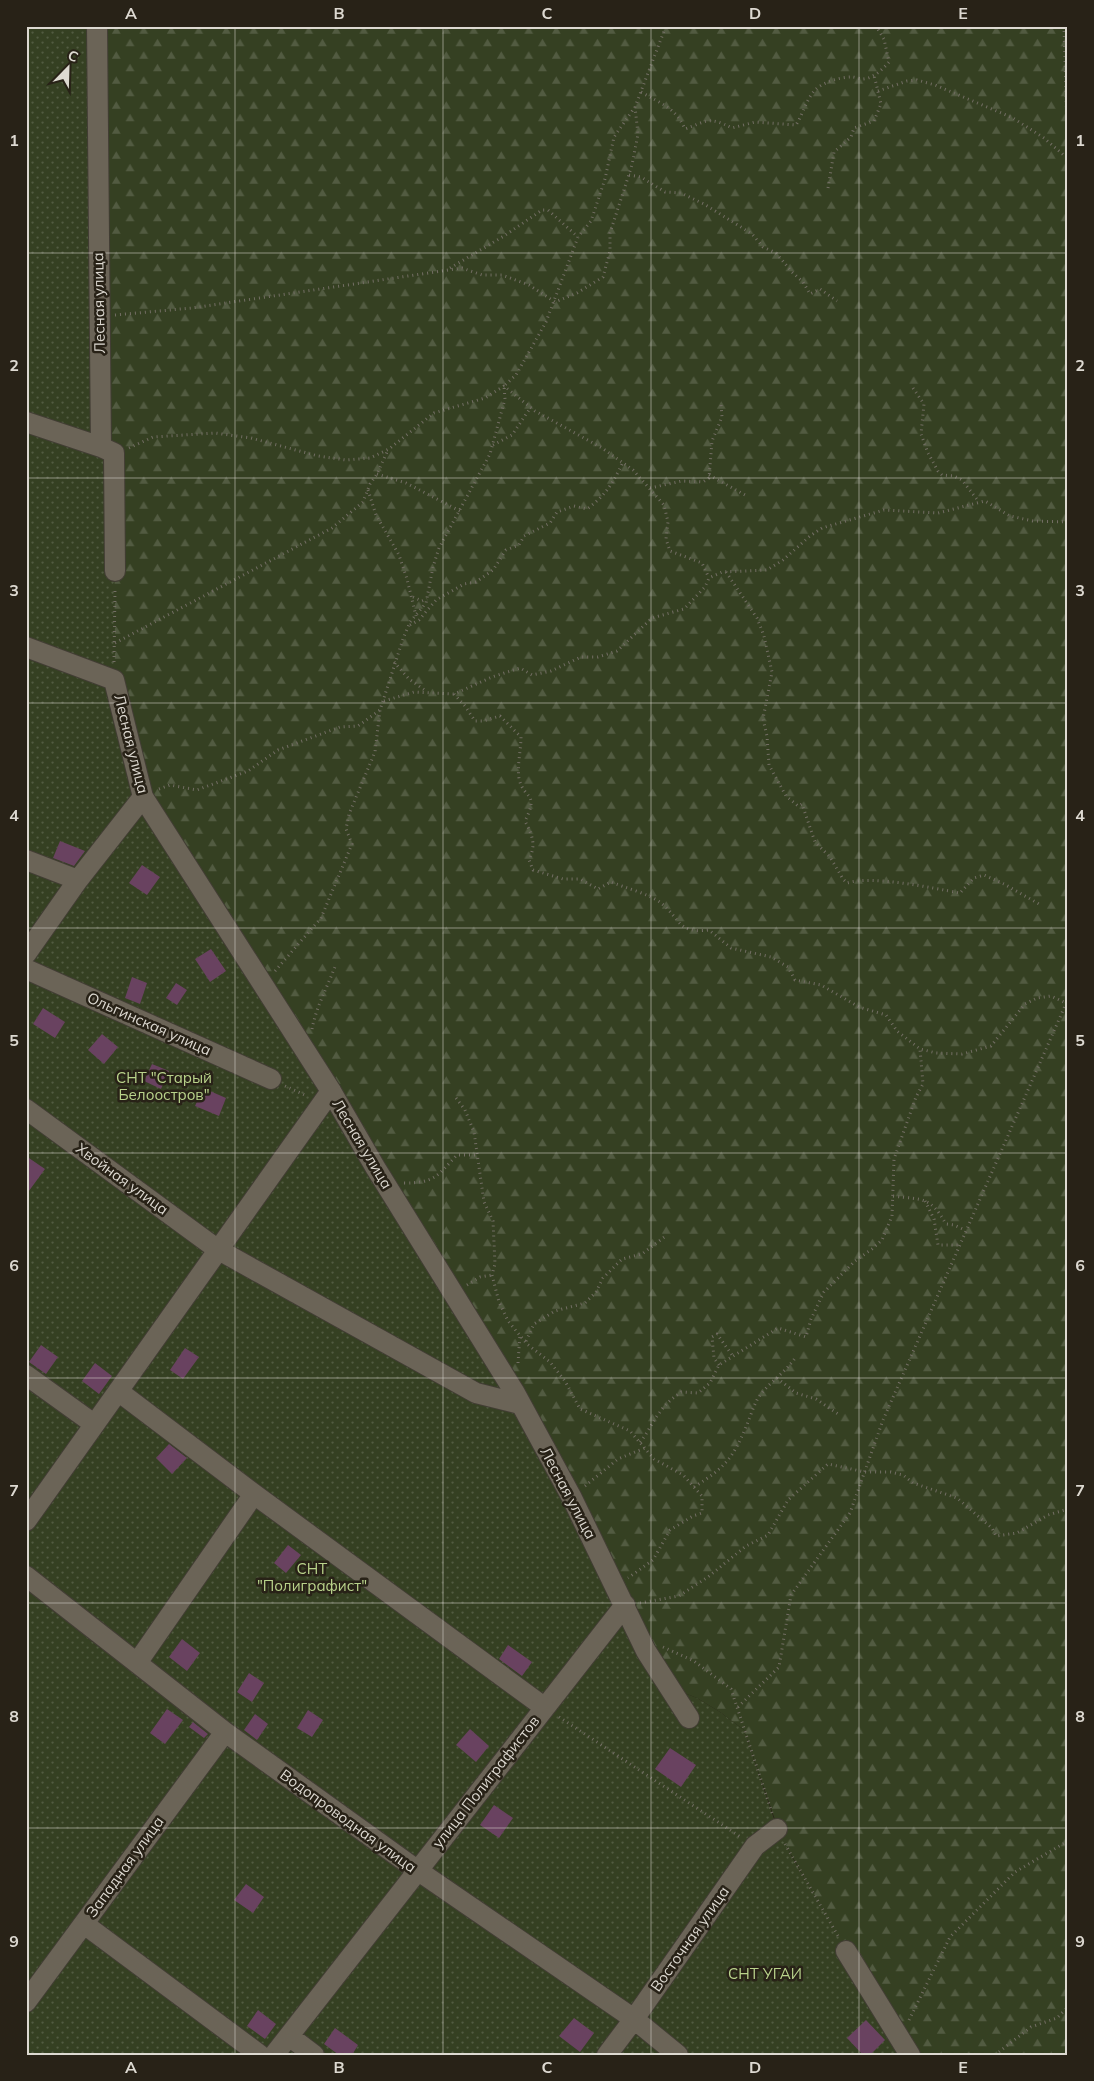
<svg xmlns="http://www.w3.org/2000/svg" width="1094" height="2081" font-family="Mulish,sans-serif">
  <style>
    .grass { fill: url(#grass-dots) }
    .forest { fill: url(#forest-firs) }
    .building { fill: #694260 }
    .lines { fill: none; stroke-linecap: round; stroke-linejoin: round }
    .minor-casing { stroke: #423d34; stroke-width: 22 }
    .path { stroke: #736e64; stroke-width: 3; stroke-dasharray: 1 4; stroke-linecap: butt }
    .minor { stroke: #6b6457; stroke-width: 20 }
    .grid { fill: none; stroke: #ddd9d1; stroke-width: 1; stroke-opacity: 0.55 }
    .labels { text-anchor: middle; stroke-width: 5; stroke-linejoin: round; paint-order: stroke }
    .street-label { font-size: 15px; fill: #ddd9d1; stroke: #282217 }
    .park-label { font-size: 15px; fill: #b9d38b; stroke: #282217 }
    .neatline { fill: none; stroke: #ddd9d1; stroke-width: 2 }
    .grid-label { font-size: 16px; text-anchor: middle; font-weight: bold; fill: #ddd9d1 }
  </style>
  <defs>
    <pattern id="grass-dots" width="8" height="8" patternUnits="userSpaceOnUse" patternTransform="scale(1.25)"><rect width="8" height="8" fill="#354022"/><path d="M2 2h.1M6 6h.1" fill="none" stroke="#525b41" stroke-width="1.8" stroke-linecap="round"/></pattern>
    <pattern id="forest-firs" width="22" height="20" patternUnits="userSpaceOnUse" patternTransform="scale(1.25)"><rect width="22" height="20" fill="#354022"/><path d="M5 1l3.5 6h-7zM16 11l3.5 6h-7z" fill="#525b41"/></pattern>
  </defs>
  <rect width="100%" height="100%" fill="#282217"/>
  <path class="grass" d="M26,26h71l409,1353 161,307 30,12 23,14 24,18 32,95 16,32 118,198h-884z"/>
  <path class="forest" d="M97,26h971v2029h-158l-66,-109 -63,-109 -37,-107 -24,-18 -23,-14 -30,-12 -93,-183 -430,-705 -29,-116 -1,-229 -14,-6z"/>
  <path class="building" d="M60,841l25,10 -11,15 -21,-8z
    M142,865l18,12 -13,18 -18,-12z
    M211,949l15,22 -16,11 -15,-23z
    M132,977l15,6 -7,21 -15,-6z
    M176,983l11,7 -10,15 -11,-7z
    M43,1008l22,14 -10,16 -22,-14z
    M102,1034l16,13 -14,17 -16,-14z
    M152,1064l17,7 -8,18 -17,-8z
    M203,1088l23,10 -7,18 -24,-10z
    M26,1156l19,13 -19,26z
    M41,1345l17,12 -12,17 -17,-12z
    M185,1348l14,9 -16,22 -13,-9z
    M95,1363l17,13 -13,18 -17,-13z
    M169,1444l18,14 -15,16 -16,-16z
    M288,1545l13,10 -15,18 -12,-10z
    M182,1639l18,14 -13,18 -18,-14z
    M508,1645l24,17 -10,14 -23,-17z
    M249,1673l15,10 -12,19 -15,-10z
    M167,1709l16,11 -18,24 -15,-11z
    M308,1710l15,10 -11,17 -15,-9z
    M255,1714l13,10 -11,16 -13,-10z
    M193,1722l15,12 -4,4 -15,-11z
    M470,1729l19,17 -13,16 -20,-17z
    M670,1748l26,17 -15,22 -26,-18z
    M494,1805l19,13 -14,20 -19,-13z
    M246,1884l18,13 -11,16 -19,-13z
    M258,2010l18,14 -11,15 -18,-13z
    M574,2018l20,15 -14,19 -21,-16z
    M866,2020l19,20 -15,15h-7l-16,-17z
    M335,2028l23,17 -6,10h-13l-15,-11z"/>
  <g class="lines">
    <g class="minor-casing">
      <path id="minor" d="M97,26l4,421 13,6 1,118
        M26,422l75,25
        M26,647l88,33 29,117 188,294 44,76 140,226 57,105 74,153 43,67
        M26,860l52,20
        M26,954l52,-74 65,-83
        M26,969l245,110
        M26,1109l191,140 259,144 44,11
        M26,1375l68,49
        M118,1391l136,103 290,213
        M26,1521l305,-430
        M26,1576l199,156 192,138 217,149 44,36
        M137,1663l117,-169
        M84,1924l176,131
        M846,1951l64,104
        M26,2002l199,-270
        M289,2036l25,19
        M274,2055l351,-450
        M607,2055l27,-36 121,-173 22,-17"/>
    </g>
    <path class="path" d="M1064,26l4,139
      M878,91l29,-10 10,-1 18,5 78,33 31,20 22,19
      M641,92c20,12 34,15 44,37 22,-8 24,-13 47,-1l23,-6 41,3c7,-11 10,-25 19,-35 8,-8 25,-13 37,-13 3,0 8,2 11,2 11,-1 20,-10 26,-17l-5,-23 -8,-13
      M629,175l12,2 24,15 16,1 23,11 48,30 11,13 13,6 16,19 11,10 7,12 10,-5 17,12
      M828,188l6,-36 17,-15 3,-9 20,-7 7,-17 -7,-29
      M450,268l54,-32 38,-26h6l30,27
      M115,315l77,-7 270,-40 20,7h20l27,10 26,17 22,-9 26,-16 7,-26v-18l22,-68 6,-31 -3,-27
      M913,388l11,16 -3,30 7,19 10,18 4,4 12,1 8,4 17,22
      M493,445l19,-10 19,-28
      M129,448l24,-11 62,-4 36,5 67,18 28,4 24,-2 19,-9 45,-36 51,-15 19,-12 31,25 67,37 31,22 31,35 4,17 -2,17 4,12 32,12 7,15
      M377,474l29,9 54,28
      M709,475l36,20
      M650,488l32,-7 21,1 6,-4 3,-37 10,-24 -1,-12
      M368,490l8,25 23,40 8,24 9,37
      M726,572l31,46 7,18 8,36 -9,47 4,17 2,29 17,31 12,10 4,-2 13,38 15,15 13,22 4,4c25,-8 85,5 113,10l14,-15 10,-3 20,9 35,20
      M413,597l9,4 5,-2
      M410,625l9,-5 17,-20 28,-16 12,-2 17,-12 13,-20 13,-5 5,-9 26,-13 7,-11 17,-6 13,3c19,-14 26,-26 36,-47
      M115,643l217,-115 31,-26 7,-18 7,-10 11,-24
      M114,662l1,-74
      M394,662l15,17 17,12
      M454,694l11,12 10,15h8l17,-5 21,21c0,13 -4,28 -2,41 4,22 21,13 6,43 8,16 11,23 4,39l4,10 30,9h17l18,10 13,-7c12,5 41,13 50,21 20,16 16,31 48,27l22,18 40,9 17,10 7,13 26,5 38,22 27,8 11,16 23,18 16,4 26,1 29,-8 34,-42 12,-6 14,-2 15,7
      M384,701l30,-9 40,2 38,-17 28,-9 12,7 19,-4 30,-14h17l19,-6 35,-33 32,-9 21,-22 4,-9 13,-6 45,-2 16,-10 27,-24 12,-8 62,-18 54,3 47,-12 25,15 23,5 35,1
      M159,789l11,-4 27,5 51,-19 30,-21 62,-23 18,-1 22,-16 23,-71 7,-17 16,-19 7,-36 6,-19 51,-94 15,-55 -1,-13 12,-11 30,-53 32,-85 13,-16 14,-42 9,-42 21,-30 31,-81
      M275,971l46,-53 31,-74 -6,-15 3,-15 26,-62 5,-42
      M312,1029c4,-22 16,-43 24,-65
      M285,1086l22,10
      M456,1098l9,12 9,22 10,70 9,19 2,43 -3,11 7,27 9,19 19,23 23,18 15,19 15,28 50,22 24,28 29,16 19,21v17l-9,3 -23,14 -17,30 -25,18
      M404,1183c31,0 33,-7 53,-28h20
      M893,1196c30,4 37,0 53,28l8,1 11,5
      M925,1201l9,18 4,26h20
      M467,1285l13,-8 12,-2
      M526,1341l8,-17 21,-13 30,-8 11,-11 7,-14 19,-19 20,-5 25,-19
      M518,1363l2,-29
      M719,1365l-5,-7 -2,-21 5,-3 15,21
      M777,1378l19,15 20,6 22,15
      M640,1442c8,-9 12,-20 20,-30 5,-8 13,-14 21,-20l17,1 12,-10 9,-18 59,-37 28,9 5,-18 13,-27 31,-31 17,-12 10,-9 10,-24 2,-57 22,-62 7,-13 -3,-35
      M585,1486l33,-27 27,-11
      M694,1487c30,-19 38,-27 52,-60 4,-9 7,-20 12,-29 10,-15 27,-25 37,-40
      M640,1603l39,-7 29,-19 38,-31 22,-11 20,-35 40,-36 37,8h26l12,3 10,8 44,15 35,30 4,8 21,-3 31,-18 20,-6
      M663,1647l31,14 37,28 41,124
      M738,1707l41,-40 12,-72 59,-82 33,-93 185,-421
      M559,1717l183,121
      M785,1844l53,92
      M909,2020l41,-83 65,-65 53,-31
      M995,2055l36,-28 26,-9 11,-11"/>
    <use href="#minor" class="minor"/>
  </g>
  <path class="grid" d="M235,26v2029M443,26v2029M651,26v2029M859,26v2029M26,253h1042M26,478h1042M26,703h1042M26,928h1042M26,1153h1042M26,1378h1042M26,1603h1042M26,1828h1042"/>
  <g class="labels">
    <g class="street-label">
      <text transform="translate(99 303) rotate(-91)" y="5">Лесная улица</text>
      <text transform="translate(131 744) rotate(76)" y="5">Лесная улица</text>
      <text transform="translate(149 1024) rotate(24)" y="5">Ольгинская улица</text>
      <text transform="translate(362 1144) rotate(59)" y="5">Лесная улица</text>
      <text transform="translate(122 1179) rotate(36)" y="5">Хвойная улица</text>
      <text transform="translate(568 1493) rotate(62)" y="5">Лесная улица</text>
      <text transform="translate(486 1782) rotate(-52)" y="5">улица Полиграфистов</text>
      <text transform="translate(348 1821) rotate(36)" y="5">Водопроводная улица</text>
      <text transform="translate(125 1867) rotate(-54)" y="5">Западная улица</text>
      <text transform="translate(690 1939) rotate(-55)" y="5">Восточная улица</text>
    </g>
    <g class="park-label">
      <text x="164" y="1083">СНТ "Старый<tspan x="164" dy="17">Белоостров"</tspan></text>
      <text x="312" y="1574">СНТ<tspan x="312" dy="17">"Полиграфист"</tspan></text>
      <text x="765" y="1979">СНТ УГАИ</text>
    </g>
  </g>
  <rect width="1094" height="2081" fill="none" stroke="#282217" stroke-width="55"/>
  <g transform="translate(68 68) rotate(23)" stroke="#282217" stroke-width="4" paint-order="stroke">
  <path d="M0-4L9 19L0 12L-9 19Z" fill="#ddd9d1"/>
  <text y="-8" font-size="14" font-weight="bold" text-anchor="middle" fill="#ddd9d1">С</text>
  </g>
  <rect x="28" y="28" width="1038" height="2026" class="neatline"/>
  <g class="grid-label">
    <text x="131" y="19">A</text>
    <text x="339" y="19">B</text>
    <text x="547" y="19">C</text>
    <text x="755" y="19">D</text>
    <text x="963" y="19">E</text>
    <text x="14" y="146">1</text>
    <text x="1080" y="146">1</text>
    <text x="14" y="371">2</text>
    <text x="1080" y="371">2</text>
    <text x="14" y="596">3</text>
    <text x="1080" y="596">3</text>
    <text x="14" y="821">4</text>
    <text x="1080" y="821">4</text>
    <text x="14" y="1046">5</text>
    <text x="1080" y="1046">5</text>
    <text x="14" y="1271">6</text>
    <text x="1080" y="1271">6</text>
    <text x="14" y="1496">7</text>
    <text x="1080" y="1496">7</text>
    <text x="14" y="1722">8</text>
    <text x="1080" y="1722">8</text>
    <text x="14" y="1947">9</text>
    <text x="1080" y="1947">9</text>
    <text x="131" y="2073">A</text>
    <text x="339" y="2073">B</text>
    <text x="547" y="2073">C</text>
    <text x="755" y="2073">D</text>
    <text x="963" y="2073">E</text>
  </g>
</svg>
